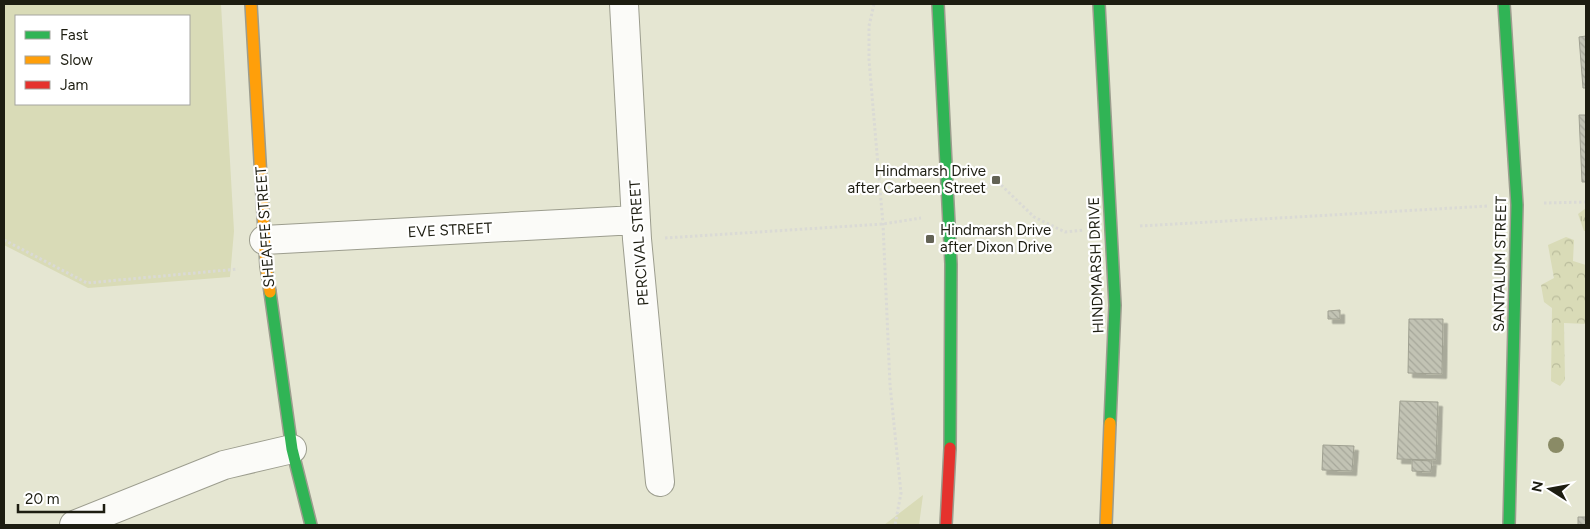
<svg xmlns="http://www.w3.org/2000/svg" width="1590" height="529" font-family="Figtree,sans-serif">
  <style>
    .grass { fill: url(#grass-tufts) }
    .forest { fill: url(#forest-crowns) }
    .park { fill: #d9dbb7; fill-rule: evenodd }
    .building { fill: url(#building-back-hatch); stroke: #9fa091; filter: url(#shadow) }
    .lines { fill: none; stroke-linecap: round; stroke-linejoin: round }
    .street-casing { stroke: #9c9d8e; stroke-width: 30 }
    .fast-casing { stroke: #9c9d8e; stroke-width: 14 }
    .slow-casing { stroke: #9c9d8e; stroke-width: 14 }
    .jam-casing { stroke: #9c9d8e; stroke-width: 14 }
    .path { stroke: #dadad5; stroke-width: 3; stroke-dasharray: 2.5 2.5; stroke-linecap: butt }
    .street { stroke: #fbfbf8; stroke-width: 28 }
    .fast { stroke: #30b455; stroke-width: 11 }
    .slow { stroke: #ff9f0a; stroke-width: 11 }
    .jam { stroke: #e5322d; stroke-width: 11 }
    .tree { fill: #8a8b66 }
    .poi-dot { fill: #636355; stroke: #fff; stroke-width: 2 }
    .labels { text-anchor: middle; stroke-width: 4.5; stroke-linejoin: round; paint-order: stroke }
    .poi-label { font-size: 15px; fill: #1d1d11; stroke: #fff; text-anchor: end }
    .street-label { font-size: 15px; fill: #1d1d11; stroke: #fff }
  </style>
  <defs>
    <pattern id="grass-tufts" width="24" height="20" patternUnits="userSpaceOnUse" patternTransform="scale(1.25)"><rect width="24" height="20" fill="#d9dbb7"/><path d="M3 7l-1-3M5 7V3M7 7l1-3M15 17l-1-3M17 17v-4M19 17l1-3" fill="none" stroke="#babc9c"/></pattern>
    <pattern id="forest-crowns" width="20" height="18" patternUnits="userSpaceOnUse" patternTransform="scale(1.25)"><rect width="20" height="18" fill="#d9dbb7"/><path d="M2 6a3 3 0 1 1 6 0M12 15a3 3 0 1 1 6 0" fill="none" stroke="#babc9c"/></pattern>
    <pattern id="building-back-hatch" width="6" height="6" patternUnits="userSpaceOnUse" patternTransform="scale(1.25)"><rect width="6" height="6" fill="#c2c3b4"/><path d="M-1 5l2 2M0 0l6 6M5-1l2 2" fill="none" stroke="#a6a79a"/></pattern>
    <filter id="shadow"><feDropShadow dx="4.5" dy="4.5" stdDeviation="0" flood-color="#0004"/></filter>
  </defs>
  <rect width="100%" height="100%" fill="#e5e6d2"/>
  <path class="grass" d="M1586,208v23h-2l-6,-17z"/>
  <path class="forest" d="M1566,237l8,3 -1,21 13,4v59l-22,-1 1,57 -5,6 -9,-5 1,-73 -8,-6 -3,-17 13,-7 -6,-33z"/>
  <path class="park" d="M4,4h217l13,227 -4,46 -142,11 -84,-43zM16,16h173v88h-173z
    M923,495l-4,30h-35z"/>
  <path class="building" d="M1586,36v52h-3l-4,-51z
    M1579,115h7v67h-4z
    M1340,310v9h-12v-8z
    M1409,319h34l-1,55 -34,-1z
    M1400,401l38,1 -2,58 -39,-1z
    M1323,445l31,1 -2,25 -30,-1z
    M1412,460l20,1 -1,11 -19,-1z
    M1578,517h8v8h-8z"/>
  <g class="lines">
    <g class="street-casing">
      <path id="street" d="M624,4l13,235 23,243
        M264,240l372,-20
        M74,525l150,-60 68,-16"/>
    </g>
    <g class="fast-casing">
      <path id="fast" d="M938,4l13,260 -1,184
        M1099,4l16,301 -5,118
        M1504,4l13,201 -8,320
        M270,292l22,157 19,76"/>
    </g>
    <g class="slow-casing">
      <path id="slow" d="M251,4l15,262 4,26
        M1106,525l4,-102"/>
    </g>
    <g class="jam-casing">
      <path id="jam" d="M946,525l4,-77"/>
    </g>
    <path class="path" d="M874,4l-5,22v34l14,164 7,161 11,108 -6,32
      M978,194l18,-14 38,37 31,15 19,-2
      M1544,203l42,-1
      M1140,226l348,-20
      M665,238l218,-14 38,-6
      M4,240l83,43 151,-14"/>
    <use href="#street" class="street"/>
    <use href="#fast" class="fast"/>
    <use href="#slow" class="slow"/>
    <use href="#jam" class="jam"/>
  </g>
  <circle class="tree" cx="1556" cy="445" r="8"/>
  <g class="poi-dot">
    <rect x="991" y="175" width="10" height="10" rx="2.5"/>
    <rect x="925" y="234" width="10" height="10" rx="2.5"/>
  </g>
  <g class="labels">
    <g class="poi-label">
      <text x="986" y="176">Hindmarsh Drive<tspan x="986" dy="17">after Carbeen Street</tspan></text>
      <text x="940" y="235" text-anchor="start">Hindmarsh Drive<tspan x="940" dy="17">after Dixon Drive</tspan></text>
    </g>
    <g class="street-label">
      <text transform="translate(265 227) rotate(-94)" y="5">SHEAFFE STREET</text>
      <text transform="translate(450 230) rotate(-3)" y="5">EVE STREET</text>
      <text transform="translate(639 243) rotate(-94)" y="5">PERCIVAL STREET</text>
      <text transform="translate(1500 264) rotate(-89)" y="5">SANTALUM STREET</text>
      <text transform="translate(1096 265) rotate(-92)" y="5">HINDMARSH DRIVE</text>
    </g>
  </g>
  <rect width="1590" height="529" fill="none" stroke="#1d1d11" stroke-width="10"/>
  <rect x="15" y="15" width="175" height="90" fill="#ffffff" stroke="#a5a5a0"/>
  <rect x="25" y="31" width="25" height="8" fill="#30b455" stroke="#a5a5a0"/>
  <text x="60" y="40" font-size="15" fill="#1d1d11">Fast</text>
  <rect x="25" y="56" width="25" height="8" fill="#ff9f0a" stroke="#a5a5a0"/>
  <text x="60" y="65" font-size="15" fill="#1d1d11">Slow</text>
  <rect x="25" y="81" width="25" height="8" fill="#e5322d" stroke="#a5a5a0"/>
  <text x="60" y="90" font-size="15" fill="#1d1d11">Jam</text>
  <g transform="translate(1550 489) rotate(281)" stroke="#ffffff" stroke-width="4" paint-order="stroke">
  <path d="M0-4L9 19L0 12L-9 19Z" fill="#1d1d11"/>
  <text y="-8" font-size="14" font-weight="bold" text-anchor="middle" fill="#1d1d11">N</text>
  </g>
  <path d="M18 504v8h86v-8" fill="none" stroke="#1d1d11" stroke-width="2.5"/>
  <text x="25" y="504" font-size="15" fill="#1d1d11" stroke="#ffffff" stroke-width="4" paint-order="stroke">20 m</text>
</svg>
